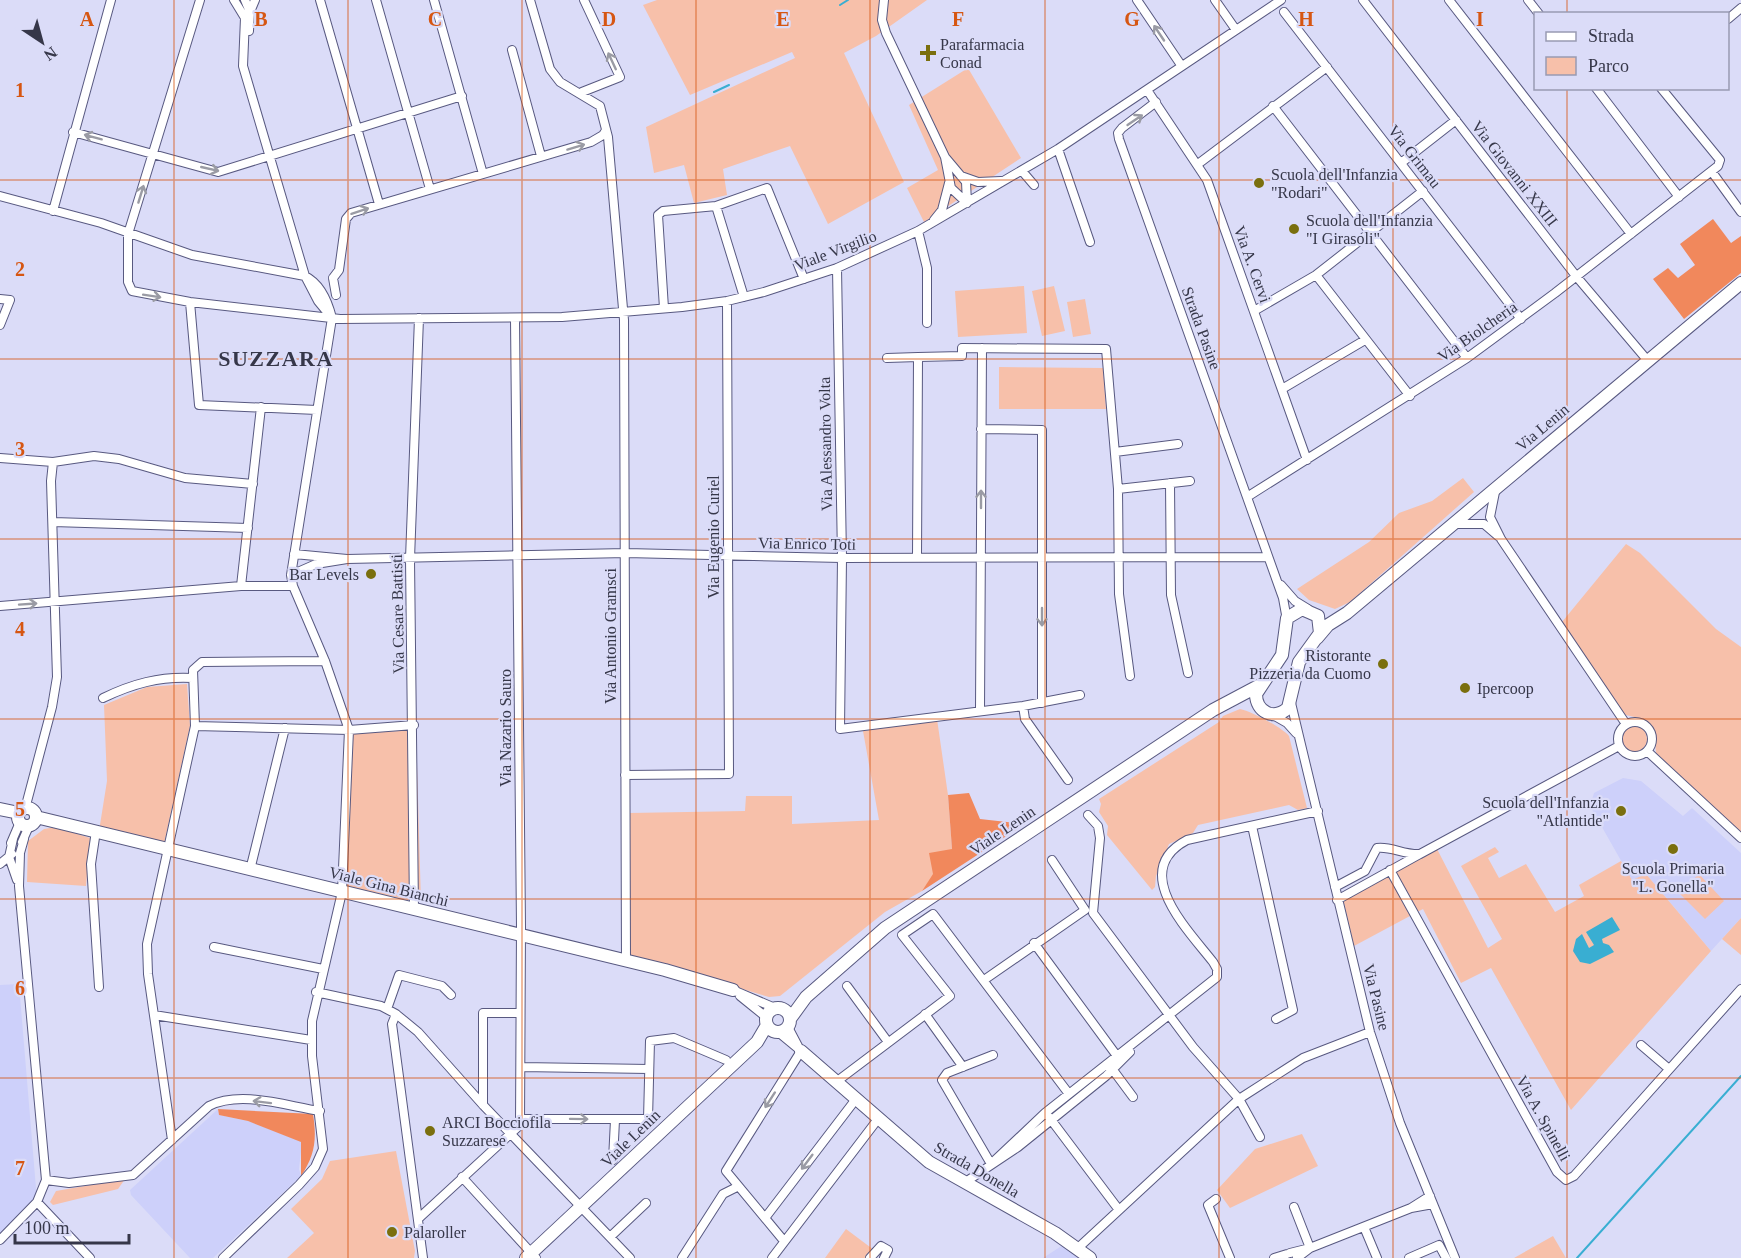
<svg xmlns="http://www.w3.org/2000/svg" width="1741" height="1258" font-family="'Times New Roman',serif">
  <style>
    .built { fill: #cdd0fa }
    .green { fill: #f7c0aa }
    .forest { fill: #f1885c }
    .water { fill: #39aed2 }
    .lines { fill: none; stroke-linecap: round; stroke-linejoin: round }
    .stream { stroke: #39aed2; stroke-width: 2 }
    .street-casing { stroke: #585980; stroke-width: 10 }
    .secondary-casing { stroke: #585980; stroke-width: 14 }
    .street { stroke: #fff; stroke-width: 8 }
    .secondary { stroke: #fff; stroke-width: 12 }
    .oneway { stroke: #9a9ba4 }
    .grid { fill: none; stroke: #d65612; stroke-width: 1.5; stroke-opacity: 0.55 }
    .poi-dot { fill: #7a6f0e; stroke: #dbdcf8; stroke-width: 2 }
    .labels { text-anchor: middle; stroke-width: 4.5; stroke-linejoin: round; paint-order: stroke }
    .poi-label { font-size: 16px; fill: #363749; stroke: #dbdcf8; text-anchor: start }
    .street-label { font-size: 16px; fill: #363749; stroke: #dbdcf8 }
    .district-label { font-size: 22px; font-weight: bold; letter-spacing: 1.5px; fill: #363749; stroke: #dbdcf8 }
    .grid-label { font-size: 20px; text-anchor: middle; font-weight: bold; fill: #d65612; stroke: #dbdcf8; stroke-width: 4.5; stroke-linejoin: round; paint-order: stroke }
  </style>
  <rect width="100%" height="100%" fill="#dbdcf8"/>
  <path class="built" d="M1623,778l18,3 42,35 9,-8 49,45v65l-30,33 -64,-76 -15,5 -42,-74 4,-13z
    M19,984l18,216 -37,39v-254z
    M218,1109l1,6 29,6 54,21 -3,27 2,7 -88,82h-23l-59,-63 -1,-5z
    M1063,1245l17,13h-37z"/>
  <path class="green" d="M657,0h270l-51,36 -32,17 60,129 -76,42 -38,-78 -67,23 4,26 -33,8 -10,-38 -30,8 -8,-46 149,-69 -3,-6 -102,43 -47,-90z
    M968,68l53,90 -97,64 -17,-34 31,-18 -29,-65z
    M1024,286l3,47 -69,4 -3,-46z
    M1054,286l11,45 -23,5 -10,-45z
    M1085,299l6,35 -18,3 -6,-35z
    M999,367l104,1 3,41h-107z
    M1463,478l11,14 -124,110 -15,7 -26,-9 -12,-11 72,-47 30,-29 33,-12z
    M1626,544l14,9 76,76 25,18v187l-85,-81c-2,-32 -6,-33 -36,-39l-58,-92z
    M187,684l3,42 -27,123 -64,-18 8,-50 -3,-76 43,-18z
    M1240,709c11,2 43,19 49,27l18,72 -9,2 -9,-5 -91,20 -5,8 -24,11 -13,32 -1,11 -3,3 -45,-55 1,-9 -9,-14 2,-8 -2,-5 120,-77 4,-6z
    M937,719l11,76 4,54 -30,42 -37,21 -105,84 -11,1 -140,-42v-142l116,-2 1,-15h46v28l87,-4 -16,-89z
    M1621 739a13 13 0 1 1 26 0a13 13 0 1 1-26 0Z
    M416,730l5,172 -74,-14 4,-154z
    M56,827l34,11 -4,48 -59,-4 1,-41 16,-12z
    M1436,847l52,101 14,-9 -41,-73 34,-19 4,5 -11,6 11,20 27,-14 29,48 29,-16 -5,-11 42,-24 11,19 14,-6 65,77 -140,159 -80,-142 -30,15 -38,-74 -69,37 -11,-47z
    M1699,874l25,27 -19,18 -26,-26z
    M1741,918v37l-19,-16z
    M1302,1134l16,32 -88,42 -13,-18 38,-41z
    M396,1151l19,100 -1,7h-127l27,-25 -23,-24 31,-30 8,-18z
    M125,1179l-7,10 -65,16 -3,-3 6,-11z
    M846,1229l28,21 -6,8h-43z
    M1553,1236l13,22h-52z"/>
  <path class="forest" d="M1713,219l18,24 10,-7v37l-57,46 -31,-40 15,-11 10,10 17,-13 -15,-21z
    M969,793l11,26 45,5 -103,67 11,-17 -4,-21 23,-4 -4,-54z
    M218,1109l95,5c4,25 2,41 -12,62v-34l-53,-21 -29,-6z"/>
  <path class="water" d="M1612,917l8,13 -18,9 1,4 6,2 5,7 -24,12 -10,-2 -7,-11 3,-12 6,-5 7,14 5,-3 -8,-13z"/>
  <g class="lines">
    <path class="stream" d="M840,5l8,-5
      M714,92l15,-7
      M1577,1258l164,-182"/>
    <g class="street-casing">
      <path id="street" d="M200,0l-72,234v48l4,9 58,11 150,17 222,-2 120,-10 45,-6 37,-9 73,-24 81,-37 140,-82 223,-149
        M234,0l11,18 -2,48 62,210 13,25 14,17
        M245,0l5,12 -1,19
        M320,0l59,204
        M376,0l54,189
        M434,0l49,174
        M530,0l20,69 10,13 40,24 8,31 16,183 2,641
        M884,0l-2,20 4,13 59,124 6,31 16,15 -1,-21 -21,-25
        M1137,0l44,65
        M1215,0l21,30
        M1363,0l213,276 72,85
        M1449,0l182,234
        M1528,0l11,14
        M250,12l5,-12
        M1284,12l237,307
        M1728,19l13,-11
        M512,50l29,106
        M1596,88l83,109
        M1147,90l60,90 100,280
        M582,92l38,-15 -36,-77
        M1156,102l-34,26 -4,5 1,6 164,459 4,22
        M1273,106l194,252
        M73,132l145,40 244,-76
        M1058,149l32,93
        M1401,163l55,-43
        M1198,164l129,-97
        M1022,171l12,14
        M1712,172l29,40
        M961,176l17,6 23,-1
        M0,196l101,27 91,32 113,21c16,8 23,26 27,42l-41,257 2,11 32,75 24,69 -7,162 -30,129v35l11,93 -8,18 -16,18 -76,73
        M716,206l28,91
        M53,211l58,-211
        M934,220l8,-10 7,-27
        M918,231l9,37v55
        M837,268l5,290 -2,171 183,-23 57,-11
        M1316,275l94,121
        M333,278l6,-8 7,-51 5,-6 240,-71 12,-7 3,-5
        M333,278l3,17
        M0,299l10,1 -10,25
        M190,302l9,103 118,5
        M664,308l-6,-93 5,-4 53,-5 51,-18 37,91
        M1254,311l62,-36 107,-84
        M887,358l31,-1
        M1282,389l83,-49
        M981,429l61,1v273
        M1115,452l63,-8
        M0,458l53,4
        M1170,483l1,112 17,78
        M1496,487l-6,30 11,22 125,185
        M1118,489l72,-8
        M1247,497l220,-139 88,-65 163,-127 2,-6 -59,-72
        M53,522l195,6
        M1453,524h31l14,12
        M917,558l1,-201 44,-1v-8l144,1 12,140 1,105 11,82
        M347,559l279,-6 216,5 425,-1
        M291,575l25,-11 31,-5 -53,-5
        M1281,585l14,16 13,8
        M241,586l20,-179
        M0,606l241,-20h52
        M103,698c29,-14 57,-22 90,-20
        M1291,703l79,329 30,91 55,135
        M1023,706l2,13 43,61
        M980,711l2,-363
        M1273,715l14,8 9,10
        M1618 739a17 17 0 1 1 34 0a17 17 0 1 1-34 0Z
        M195,726l154,4 65,-5
        M1647,751l94,87
        M625,775l104,-1 -2,-473
        M25,809l27,-102 5,-30 -6,-196 2,-19 41,-6 25,3 66,19 68,6
        M1088,815l10,11 2,12 -7,75 100,134 46,52 21,38
        M1252,826l41,184 -17,9
        M96,831l-5,33 8,123
        M13,839l-4,18 8,23
        M22,842l7,-16
        M11,843l9,-21
        M1420,854l199,-108
        M1052,860l33,50
        M0,864l12,-10
        M250,870l35,-142
        M1390,870l167,302 9,8 8,-4 167,-187
        M1335,887l30,-16 12,-23c14,-2 27,7 43,6l-83,46
        M414,910l-4,-351 9,-241
        M1034,943l83,113
        M214,947l109,22
        M984,980l101,-70
        M847,986l41,56
        M733,990l42,18
        M316,992l65,14 15,8 22,18 65,73 147,153
        M740,996l26,21
        M387,1009l12,-34 43,11 9,9
        M396,1014l-4,10 31,234
        M925,1014l38,53
        M154,1015l157,25
        M788,1027l10,19
        M778,1032l23,19
        M1641,1045l28,24
        M1110,1066l23,31
        M521,1067l128,2
        M836,1082l114,-86 -48,-61 31,-21 136,180
        M483,1105v-92h36
        M1049,1117l70,93
        M520,1119h128l2,-78 24,-3 52,22
        M172,1140l-24,-166 -1,-30 48,-218 -2,-56 9,-8 123,-1
        M613,1160l2,-40
        M991,1164l54,-51 172,-136v-8l-4,-7c-24,-31 -85,-91 -26,-122l131,-29
        M991,1164l-49,-84 5,-7 46,-18
        M462,1177l74,81
        M46,1180l23,3 64,-8 76,-69c32,-16 77,0 111,5
        M964,1183l54,-36 88,-71 24,-24
        M1430,1196l-19,12 22,-4
        M1216,1199l-8,6 22,53
        M37,1202l53,56
        M1294,1207l16,41 101,-40
        M419,1218l101,-93 1,-198 -6,-608
        M765,1218l91,-119
        M1364,1227l13,31
        M610,1237l36,-34
        M0,1240l37,-38 9,-22 -27,-294 1,-33 4,-14
        M784,1241l-58,-70 75,-120
        M1078,1248l161,-149 64,-41 67,-26
        M1290,1253l20,-5 -13,10
        M682,1258l41,-64 14,-7
        M772,1258l106,-139
        M870,1258l11,-12 7,4 -4,8
        M1274,1258l13,-4
        M1409,1258l30,-13 7,13"/>
    </g>
    <g class="secondary-casing">
      <path id="secondary" d="M1302,609l16,7 2,17 -21,29 -11,46c-14,13 -32,4 -32,-14l26,-39 5,-37z
        M1317,638l11,-13 19,-12 394,-330
        M18 817a9 9 0 1 1 18 0a9 9 0 1 1-18 0Z
        M0,809l19,4
        M36,817l629,153 68,20
        M766 1020a12 12 0 1 1 24 0a12 12 0 1 1-24 0Z
        M790,1019l16,-22 79,-69 328,-218 49,-26
        M801,1051l128,111 126,71 35,25
        M526,1258l231,-216 10,-17"/>
    </g>
    <use href="#street" class="street"/>
    <use href="#secondary" class="secondary"/>
  </g>
  <defs><path id="oneway-shaft" d="M-6 0H5M1.5-3L5.5 0L1.5 3" fill="none" stroke-width="1.6" stroke-linecap="round" stroke-linejoin="round" transform="scale(1.5)"/></defs>
  <g class="oneway">
    <use href="#oneway-shaft" transform="translate(1159 33) rotate(-124)"/>
    <use href="#oneway-shaft" transform="translate(612 61) rotate(-115)"/>
    <use href="#oneway-shaft" transform="translate(1135 120) rotate(-34)"/>
    <use href="#oneway-shaft" transform="translate(93 137) rotate(-165)"/>
    <use href="#oneway-shaft" transform="translate(576 147) rotate(-17)"/>
    <use href="#oneway-shaft" transform="translate(210 169) rotate(13)"/>
    <use href="#oneway-shaft" transform="translate(141 194) rotate(-73)"/>
    <use href="#oneway-shaft" transform="translate(360 211) rotate(-18)"/>
    <use href="#oneway-shaft" transform="translate(152 296) rotate(9)"/>
    <use href="#oneway-shaft" transform="translate(981 499) rotate(-90)"/>
    <use href="#oneway-shaft" transform="translate(28 604) rotate(-4)"/>
    <use href="#oneway-shaft" transform="translate(1042 617) rotate(90)"/>
    <use href="#oneway-shaft" transform="translate(770 1100) rotate(123)"/>
    <use href="#oneway-shaft" transform="translate(262 1102) rotate(-173)"/>
    <use href="#oneway-shaft" transform="translate(579 1119) rotate(1)"/>
    <use href="#oneway-shaft" transform="translate(807 1162) rotate(127)"/>
  </g>
  <path class="grid" d="M174,0v1258M348,0v1258M522,0v1258M696,0v1258M870,0v1258M1045,0v1258M1219,0v1258M1393,0v1258M1567,0v14M1567,88v1170M0,180h1741M0,359h1741M0,539h1741M0,719h1741M0,899h1741M0,1078h1741"/>
  <g class="poi-dot">
    <path d="M925 44h6v6h6v6h-6v6h-6v-6h-6v-6h6z"/>
    <circle cx="1259" cy="183" r="6"/>
    <circle cx="1294" cy="229" r="6"/>
    <circle cx="371" cy="574" r="6"/>
    <circle cx="1383" cy="664" r="6"/>
    <circle cx="1465" cy="688" r="6"/>
    <circle cx="1621" cy="811" r="6"/>
    <circle cx="1673" cy="849" r="6"/>
    <circle cx="430" cy="1131" r="6"/>
    <circle cx="392" cy="1232" r="6"/>
  </g>
  <g class="labels">
    <g class="poi-label">
      <text x="940" y="50">Parafarmacia<tspan x="940" dy="18">Conad</tspan></text>
      <text x="1271" y="180">Scuola dell'Infanzia<tspan x="1271" dy="18">"Rodari"</tspan></text>
      <text x="1306" y="226">Scuola dell'Infanzia<tspan x="1306" dy="18">"I Girasoli"</tspan></text>
      <text x="359" y="580" text-anchor="end">Bar Levels</text>
      <text x="1371" y="661" text-anchor="end">Ristorante<tspan x="1371" dy="18">Pizzeria da Cuomo</tspan></text>
      <text x="1477" y="694">Ipercoop</text>
      <text x="1609" y="808" text-anchor="end">Scuola dell'Infanzia<tspan x="1609" dy="18">"Atlantide"</tspan></text>
      <text x="1673" y="874" text-anchor="middle">Scuola Primaria<tspan x="1673" dy="18">"L. Gonella"</tspan></text>
      <text x="442" y="1128">ARCI Bocciofila<tspan x="442" dy="18">Suzzarese</tspan></text>
      <text x="404" y="1238">Palaroller</text>
    </g>
    <g class="street-label">
      <text transform="translate(1415 156) rotate(52)" y="6">Via Grimau</text>
      <text transform="translate(1515 173) rotate(52)" y="6">Via Giovanni XXIII</text>
      <text transform="translate(835 250) rotate(-21)" y="6">Viale Virgilio</text>
      <text transform="translate(1253 264) rotate(70)" y="6">Via A. Cervi</text>
      <text transform="translate(1202 328) rotate(70)" y="6">Strada Pasine</text>
      <text transform="translate(1477 331) rotate(-35)" y="6">Via Biolcheria</text>
      <text transform="translate(1542 427) rotate(-40)" y="6">Via Lenin</text>
      <text transform="translate(825 444) rotate(-91)" y="6">Via Alessandro Volta</text>
      <text transform="translate(713 537) rotate(-90)" y="6">Via Eugenio Curiel</text>
      <text transform="translate(807 543) rotate(1)" y="6">Via Enrico Toti</text>
      <text transform="translate(397 614) rotate(-91)" y="6">Via Cesare Battisti</text>
      <text transform="translate(610 636) rotate(-90)" y="6">Via Antonio Gramsci</text>
      <text transform="translate(505 728) rotate(-90)" y="6">Via Nazario Sauro</text>
      <text transform="translate(1002 830) rotate(-34)" y="6">Viale Lenin</text>
      <text transform="translate(389 886) rotate(14)" y="6">Viale Gina Bianchi</text>
      <text transform="translate(1377 997) rotate(76)" y="6">Via Pasine</text>
      <text transform="translate(1544 1118) rotate(61)" y="6">Via A. Spinelli</text>
      <text transform="translate(630 1138) rotate(-44)" y="6">Viale Lenin</text>
      <text transform="translate(977 1169) rotate(30)" y="6">Strada Donella</text>
    </g>
    <g class="district-label">
      <text x="276" y="366">SUZZARA</text>
    </g>
  </g>
  <g class="grid-label">
    <text x="87" y="26">A</text>
    <text x="261" y="26">B</text>
    <text x="435" y="26">C</text>
    <text x="609" y="26">D</text>
    <text x="783" y="26">E</text>
    <text x="958" y="26">F</text>
    <text x="1132" y="26">G</text>
    <text x="1306" y="26">H</text>
    <text x="1480" y="26">I</text>
    <text x="20" y="97">1</text>
    <text x="20" y="276">2</text>
    <text x="20" y="456">3</text>
    <text x="20" y="636">4</text>
    <text x="20" y="816">5</text>
    <text x="20" y="995">6</text>
    <text x="20" y="1175">7</text>
  </g>
  <rect x="1534" y="12" width="195" height="78" fill="#dbdcf8" stroke="#999ab2" stroke-width="1.5"/>
  <rect x="1546" y="32" width="30" height="9" fill="#ffffff" stroke="#999ab2" stroke-width="1.5"/>
  <text x="1588" y="42" font-size="18" fill="#363749">Strada</text>
  <rect x="1546" y="57" width="30" height="18" fill="#f7c0aa" stroke="#999ab2" stroke-width="1.5"/>
  <text x="1588" y="72" font-size="18" fill="#363749">Parco</text>
  <g transform="translate(42 42) rotate(144)" stroke="#dbdcf8" stroke-width="4.5" paint-order="stroke">
  <path d="M0-4.5L10 22L0 15L-10 22Z" fill="#363749"/>
  <text y="-9" font-size="16" font-weight="bold" text-anchor="middle" fill="#363749">N</text>
  </g>
  <path d="M15 1234v9h114v-9" fill="none" stroke="#363749" stroke-width="3"/>
  <text x="24" y="1234" font-size="18" fill="#363749" stroke="#dbdcf8" stroke-width="4.5" paint-order="stroke">100 m</text>
</svg>
